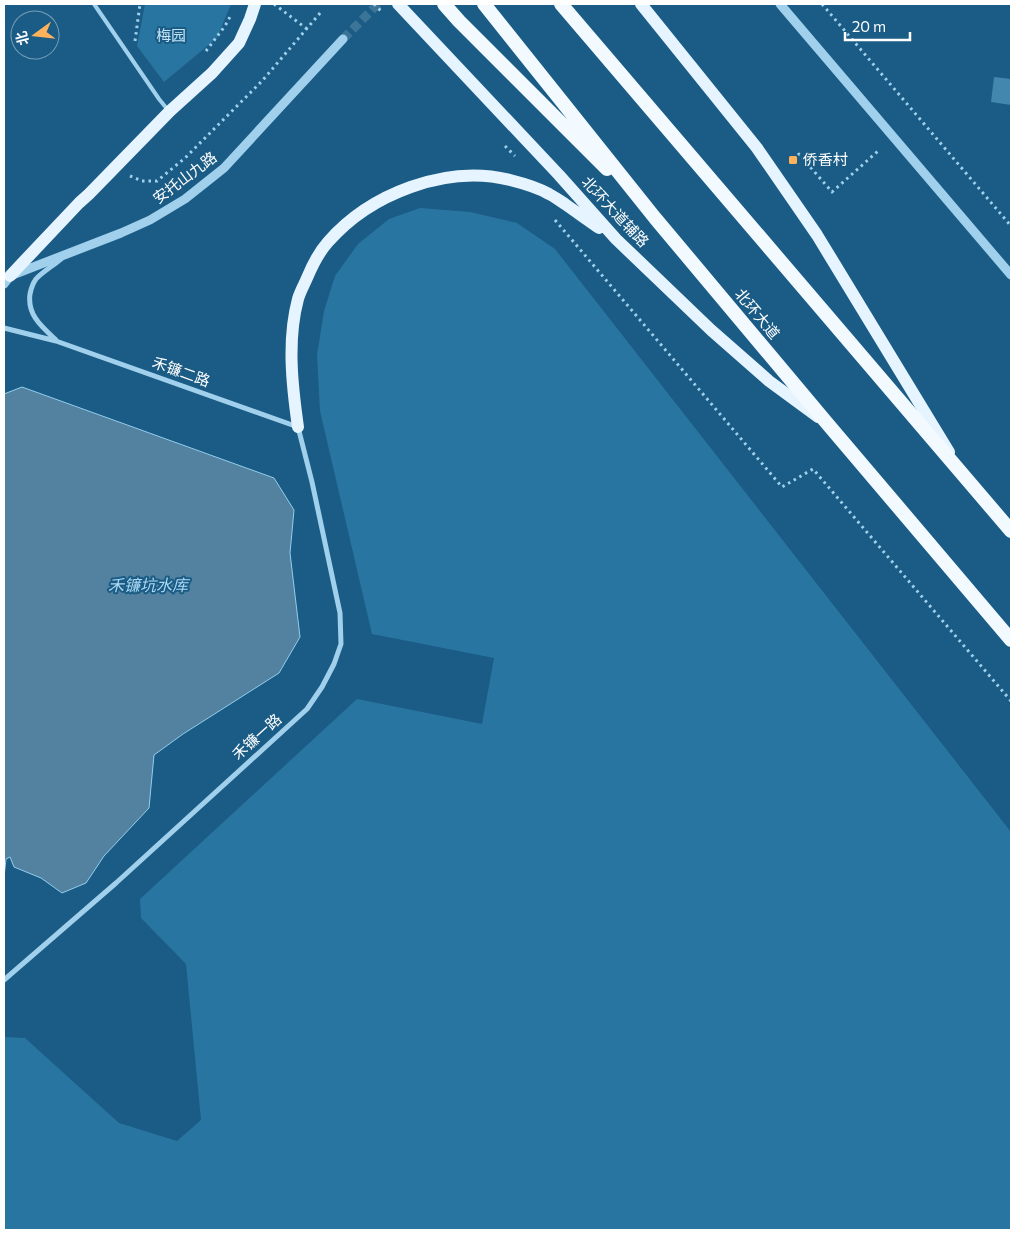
<svg xmlns="http://www.w3.org/2000/svg" width="1015" height="1234" font-family="Commissioner,'Noto Sans SC',sans-serif">
  <style>
    .green { fill: #2975a2 }
    .water { fill: #52829f; stroke: #93cdee }
    .building { fill: #4386ae }
    .lines { fill: none; stroke-linecap: round; stroke-linejoin: round }
    .tertiary-tunnel { stroke: #3c7497; stroke-width: 9; stroke-dasharray: 9 4.5; stroke-linecap: butt }
    .path { stroke: #a0d0ec; stroke-width: 3; stroke-dasharray: 2.5 4; stroke-linecap: butt }
    .service { stroke: #a0d0ec; stroke-width: 4 }
    .minor { stroke: #a0d0ec; stroke-width: 5 }
    .tertiary { stroke: #a0d0ec; stroke-width: 9 }
    .primary { stroke: #e5f4ff; stroke-width: 12 }
    .trunk { stroke: #f2faff; stroke-width: 14 }
    .poi-dot { fill: #feb25c; stroke: #1a5c85; stroke-width: 2 }
    .labels { text-anchor: middle; stroke-width: 4; stroke-linejoin: round; paint-order: stroke }
    .park-label { font-size: 15px; fill: #c5e6f9; stroke: #1a5c85 }
    .poi-label { font-size: 15px; fill: #fff; stroke: #1a5c85; text-anchor: start }
    .street-label { font-size: 15px; fill: #fff; stroke: #1a5c85 }
    .water-label { font-size: 16px; font-style: italic; fill: #acd9f3; stroke: #1a5c85 }
  </style>
  <rect width="100%" height="100%" fill="#1a5c85"/>
  <path class="green" d="M145,4h86l-14,34 -53,44 -27,-36z
    M420,208l50,4 47,11 38,26 456,583v398h-1007v-193l21,1 94,85 58,18 24,-21 -15,-156 -45,-46 -1,-19 217,-200 125,25 12,-66 -122,-24 -52,-223 -3,-56 7,-44 11,-35 23,-32 31,-25z"/>
  <path class="water" d="M22,387l252,91 20,32 -4,43 10,84 -21,36 -96,61 -29,21 -5,53 -45,48 -18,27 -24,10 -21,-15 -27,-11 -4,-10 -4,2 -2,18v-483z"/>
  <path class="building" d="M994,77l17,2v26l-20,-3z"/>
  <g class="lines">
    <path class="tertiary-tunnel" d="M343,39l35,-35"/>
    <path class="path" d="M274,4l33,25
      M374,4l8,8
      M822,4l189,222
      M135,41l5,-37
      M206,51l19,-25 6,-11
      M505,146l10,10
      M793,160l6,-6 33,38 46,-41
      M130,176l12,5h15l28,-23 77,-77 59,-69
      M555,220l227,267 31,-18 198,232"/>
    <path class="service" d="M94,4l65,95 9,11"/>
    <path class="minor" d="M4,328l52,13 242,86 14,55 28,131 1,31 -7,20 -12,23 -15,22 -191,174 -112,97
      M56,340c-14,-13 -29,-25 -26,-46 1,-5 3,-11 6,-15 5,-6 18,-14 25,-20"/>
    <path class="tertiary" d="M780,4l231,271
      M4,284l6,-8 111,-43 29,-13 35,-21 39,-31 119,-129"/>
    <path class="primary" d="M398,4l161,171 57,64 95,91 58,51 49,36
      M641,4l116,144 60,87 132,217
      M10,276l69,-73 10,-9 81,-83 42,-38 27,-30 11,-24 5,-15
      M298,427c-6,-42 -11,-87 0,-128 2,-7 6,-14 9,-21 5,-12 12,-26 21,-36 42,-48 118,-78 182,-62 12,3 27,7 39,14 6,3 11,7 16,10 11,8 23,16 34,24"/>
    <path class="trunk" d="M444,4l15,17 148,148
      M484,4l171,214 171,204 185,218
      M561,4l450,527"/>
  </g>
  <rect class="poi-dot" x="788" y="155" width="10" height="10" rx="2.5"/>
  <g class="labels">
    <g class="park-label">
      <text x="171" y="41">梅园</text>
    </g>
    <g class="poi-label">
      <text x="803" y="165">侨香村</text>
    </g>
    <g class="street-label">
      <text transform="translate(185 178) rotate(-37)" y="5">安托山九路</text>
      <text transform="translate(615 212) rotate(47)" y="5">北环大道辅路</text>
      <text transform="translate(757 314) rotate(50)" y="5">北环大道</text>
      <text transform="translate(181 372) rotate(20)" y="5">禾镰二路</text>
      <text transform="translate(257 737) rotate(-42)" y="5">禾镰一路</text>
    </g>
    <g class="water-label">
      <text x="148" y="591">禾镰坑水库</text>
    </g>
  </g>
  <rect width="1015" height="1234" fill="none" stroke="#ffffff" stroke-width="10"/>
  <g transform="translate(35 35) rotate(255)"><circle r="24" fill="#1a5c85" stroke="#769db6"/>
  <path d="M0-4L9 19L0 12L-9 19Z" fill="#feb25c"/>
  <text y="-8" font-size="14" font-weight="bold" text-anchor="middle" fill="#ffffff">北</text>
  </g>
  <path d="M845 32v8h65v-8" fill="none" stroke="#ffffff" stroke-width="2.5"/>
  <text x="852" y="32" font-size="15" fill="#ffffff" stroke="#1a5c85" stroke-width="4" paint-order="stroke">20 m</text>
</svg>
